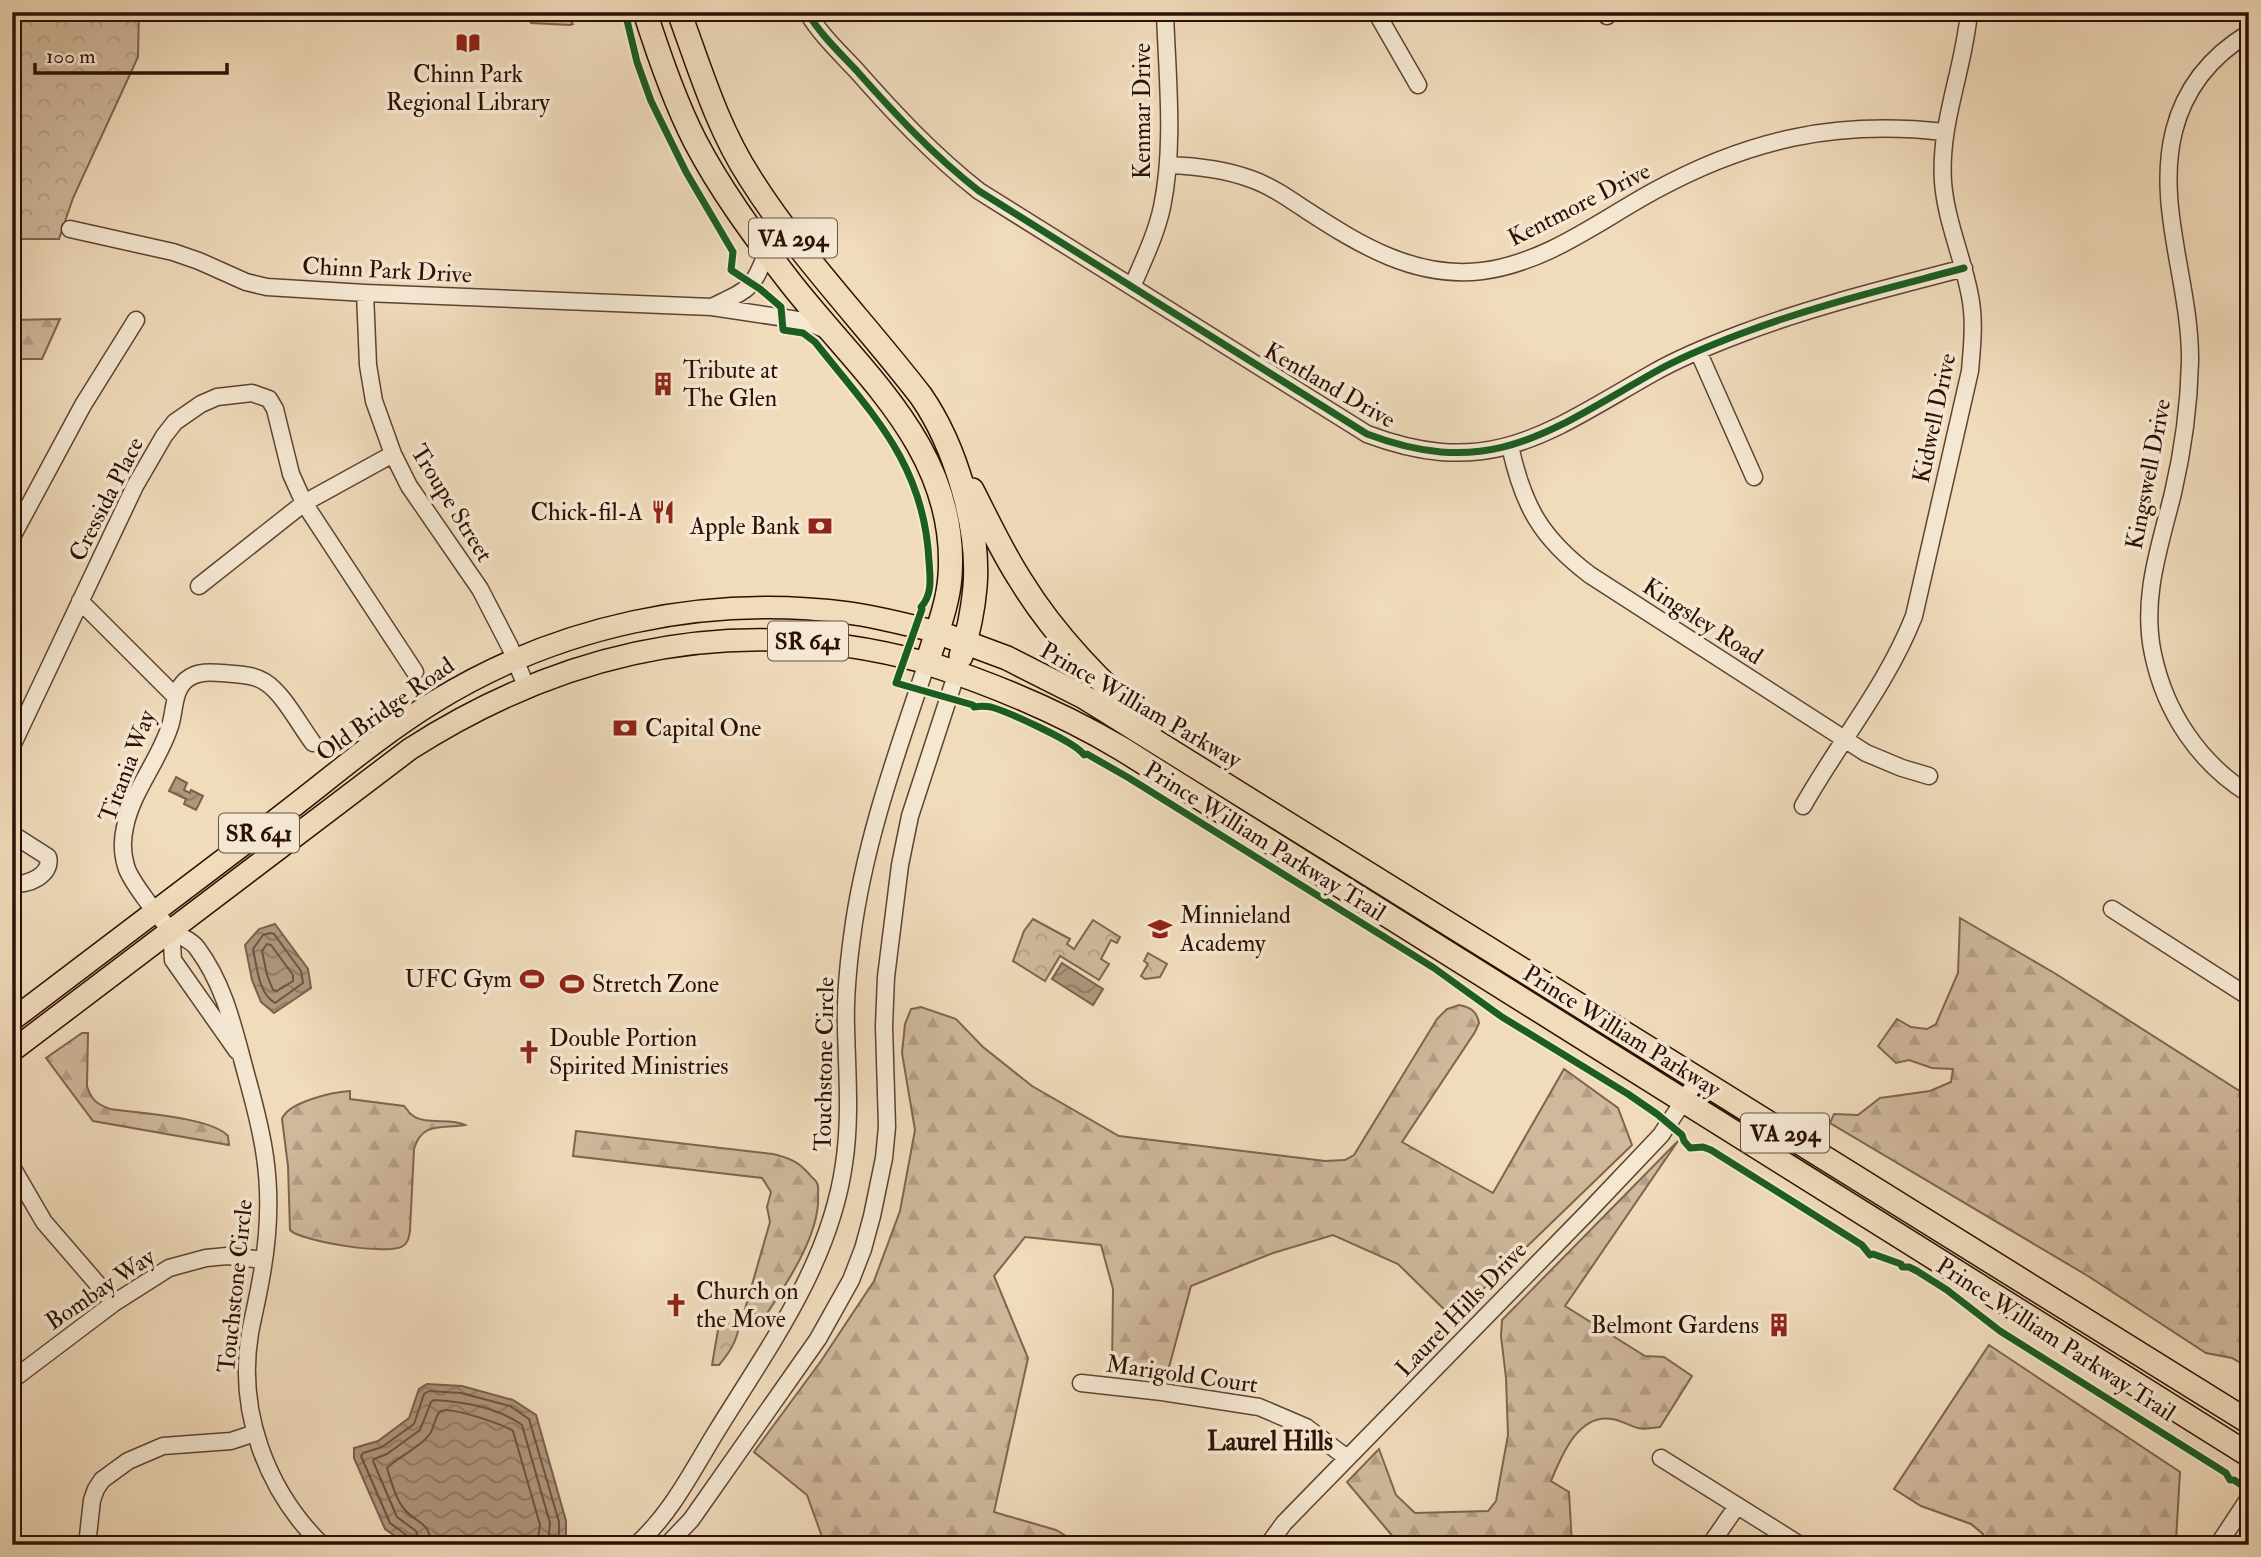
<svg xmlns="http://www.w3.org/2000/svg" width="2261" height="1557" font-family="'IM FELL Double Pica',serif">
  <style>
    .grass { fill: url(#grass-tufts); stroke: #7e6450; stroke-width: 2 }
    .forest { fill: url(#forest-firs); stroke: #7e6450; stroke-width: 2 }
    .park { fill: url(#park-crowns); stroke: #7e6450; stroke-width: 2 }
    .water { fill: url(#water-waves); stroke: #7a604d; stroke-width: 2 }
    .lines { fill: none; stroke-linecap: round; stroke-linejoin: round }
    .shore { stroke: #6e5341; stroke-width: 2 }
    .minor-casing { stroke: #5e4332; stroke-width: 19 }
    .major-casing { stroke: #2d1005; stroke-width: 24 }
    .highway-casing { stroke: #2d1005; stroke-width: 26 }
    .minor { stroke: #f5e8d3; stroke-width: 16 }
    .major { stroke: #f0dbbb; stroke-width: 21 }
    .highway { stroke: #f0dbbb; stroke-width: 23 }
    .cycleway-casing { stroke: #f5e8d3; stroke-width: 11 }
    .cycleway { stroke: #1b5e20; stroke-width: 7 }
    .labels { text-anchor: middle; stroke-width: 7; stroke-linejoin: round; paint-order: stroke }
    .shield { fill: #f5e8d3; stroke: #695143; stroke-width: 2 }
    .shield-label { font-size: 23px; font-weight: bold; fill: #2d1005 }
    .poi-label { font-size: 24px; fill: #2d1005; stroke: #f5e8d3; text-anchor: start }
    .street-label { font-size: 24px; fill: #2d1005; stroke: #f5e8d3 }
    .neighbourhood-label { font-size: 26px; font-weight: bold; fill: #2d1005; stroke: #f5e8d3 }
  </style>
  <defs>
    <pattern id="grass-tufts" width="24" height="20" patternUnits="userSpaceOnUse" patternTransform="scale(1.75)"><rect width="24" height="20" fill="#cfb89c"/><path d="M3 7l-1-3M5 7V3M7 7l1-3M15 17l-1-3M17 17v-4M19 17l1-3" fill="none" stroke="#b29d85"/></pattern>
    <pattern id="forest-firs" width="22" height="20" patternUnits="userSpaceOnUse" patternTransform="scale(1.75)"><rect width="22" height="20" fill="#cfb89c"/><path d="M5 1l3.5 6h-7zM16 11l3.5 6h-7z" fill="#b29d85"/></pattern>
    <pattern id="park-crowns" width="20" height="18" patternUnits="userSpaceOnUse" patternTransform="scale(1.75)"><rect width="20" height="18" fill="#cfb89c"/><path d="M2 6a3 3 0 1 1 6 0M12 15a3 3 0 1 1 6 0" fill="none" stroke="#b29d85"/></pattern>
    <pattern id="water-waves" width="16" height="10" patternUnits="userSpaceOnUse" patternTransform="scale(1.75)"><rect width="16" height="10" fill="#ae967d"/><path d="M0 5q4-4 8 0t8 0" fill="none" stroke="#8e7964"/></pattern>
  </defs>
  <rect width="100%" height="100%" fill="#f0dbbb"/>
  <filter id="stains"><feTurbulence type="fractalNoise" baseFrequency=".00286" numOctaves="4"/><feColorMatrix values="0 0 0 0 .2 0 0 0 0 .09 0 0 0 0 .02 0 0 0 .5 -.17"/></filter>
  <radialGradient id="worn" r=".72"><stop offset=".6" stop-color="#630" stop-opacity="0"/><stop offset="1" stop-color="#630" stop-opacity=".3"/></radialGradient>
  <path class="grass" d="M530,12h53l-2,6 -3,-4 -8,6 3,4 -3,1 -39,-2z"/>
  <path class="forest" d="M60,319l-18,40h-30v-39z
    M1960,918l96,56 193,123v271l-17,-10 -26,-5 -118,-77 -258,-153 4,-9 24,1 22,-17 50,-7 21,-9 2,-13 -21,-1 -23,-8 -13,3 -18,-17 19,-27 14,8 16,2 9,-5 22,-51z
    M1459,1005c11,2 18,6 20,18l-4,9 -73,110 91,51 71,-124 54,39 14,37 -179,173 -55,-54 -65,-29 -60,18 -82,33 -23,85 -56,-2 1,-80 -12,-44 -76,-8 -31,39 34,82 -34,154 62,18 25,15h-256l-18,-50 -53,-43 67,-91 53,-80 26,-70 15,-81 -13,-77 3,-29 6,-15 10,-2 35,12 27,28 49,39 87,50 206,25 20,-1 9,-5 83,-136 10,-10z
    M82,1033h6l-1,53c4,14 10,18 23,23 27,4 101,8 118,27l1,9 -136,-24 -47,-63z
    M350,1091v8l54,7c3,3 5,7 8,9 14,11 38,2 53,10 -22,4 -43,-4 -51,24l-4,82c-1,6 -2,12 -7,15 -13,10 -104,-5 -113,-16l-2,-64 -6,-47c6,-17 51,-27 68,-28z
    M576,1131l197,23c17,4 26,8 37,21 2,3 6,5 7,8 2,4 1,8 1,11 3,40 -33,92 -54,124l-19,-9 25,-87 -3,-15 4,-15 -9,-14 -189,-22z
    M1678,1141l-113,165 80,50 19,1 28,19 -32,51c-7,1 -15,3 -22,1 -9,-2 -17,-8 -26,-9 -34,-6 -51,38 -61,62l18,11 3,53h-172l-53,-63 32,-33 17,46 19,18 73,-2 8,-10 12,-66 -2,-57 -5,-42 1,-16z
    M1989,1345l191,127 -4,69 -3,4h-190v-11l-12,-10 -50,-18 -27,-17z"/>
  <path class="park" d="M12,12h127l-1,45 -65,141 -14,41h-47z
    M1033,919l37,20 -3,5 7,5 19,-29 27,17 -3,6 -6,-3 -10,19 8,5 -10,16 -39,-24 -15,25 -32,-20 11,-30z
    M1148,953l19,11 -7,13 -15,2 -4,-3 7,-12 -4,-3z
    M719,1324l20,1c-2,17 -10,28 -20,40h-7z"/>
  <path class="water" d="M176,777l11,6 -3,7 6,3 1,-3 12,6 -7,14 -12,-6 2,-5 -17,-8z
    M275,924l33,45 3,19 -37,25 -13,-11 -9,-22 -7,-35 14,-16z
    M1062,963l41,26 -10,16 -41,-26z
    M427,1384l35,2 51,14 23,15 30,106v18l-6,6h-152l-23,-16 -31,-71v-10l24,-7 31,-23 10,-29z"/>
  <g class="lines">
    <path class="shore" d="M270,933l4,1 27,37 2,12 -28,20c-17,-10 -18,-37 -22,-54l10,-14z
      M267,944l4,1 22,30v6l-16,10 -4,-1 -6,-15 -5,-24z
      M411,1545l-2,-8 -19,-14 -29,-67 2,-3 19,-6 32,-23 10,-30 5,-3 32,2 49,13 19,13 30,103v13l-3,10
      M420,1545l-4,-14 -19,-14 -24,-56 1,-2 13,-5 33,-24 11,-28 3,-2c30,2 63,7 88,25l28,98 -2,22
      M431,1545c-1,-24 -14,-21 -26,-35 -9,-10 -14,-29 -18,-42 12,-12 31,-19 42,-33 5,-5 6,-21 12,-24 10,-5 63,14 72,20l27,94 -3,20"/>
    <g class="minor-casing">
      <path id="minor" d="M807,12c13,22 32,40 49,58 38,43 77,85 123,121l388,243c124,47 183,-3 286,-61 28,-16 58,-28 87,-39 73,-28 149,-46 224,-66
        M1376,12l42,73
        M1607,16l1,-4
        M2249,33c-38,23 -64,54 -75,98 -19,76 17,153 16,231 -1,43 -7,88 -17,131 -13,53 -32,105 -20,161 12,58 46,109 96,140
        M1168,165c28,1 56,4 83,14 20,7 37,19 55,31 54,35 109,69 176,61 64,-8 117,-50 172,-80 95,-52 182,-71 290,-59
        M70,229l103,23 26,9 47,21 21,5 98,6 347,14 93,14 23,10
        M1132,287c11,-26 24,-52 30,-80 13,-62 5,-132 3,-195
        M365,293l3,72 6,36 19,53 16,32 71,103 30,58 16,39
        M712,307c36,-18 41,-16 55,-56
        M1698,351l56,126
        M1510,446c13,60 31,92 80,129l276,178 36,15 27,8
        M12,537l71,-132 53,-85
        M199,586l105,-83 89,-49
        M80,601l96,96
        M313,743c-13,-17 -30,-50 -48,-61 -9,-6 -20,-7 -31,-8 -17,-1 -35,-5 -48,6 -13,11 -11,31 -16,46 -11,35 -38,65 -45,101 -3,13 -3,26 1,39 3,13 33,52 44,63 8,8 20,9 27,19 24,32 34,69 44,107 9,35 19,65 24,102 6,41 3,86 -5,127 -3,17 -7,33 -10,49 -13,78 16,157 72,212
        M12,746l123,-260 29,-50 11,-14 26,-18 16,-7 35,-4 17,6 6,10 16,65 13,29 111,169
        M1803,806c36,-64 84,-121 111,-190l56,-245c2,-24 5,-50 0,-75 -7,-38 -24,-75 -27,-114 -4,-59 21,-112 26,-170
        M12,834l36,23c5,17 -21,30 -36,26
        M2112,909l137,88
        M171,930l2,30 64,91
        M12,1167l32,55 70,81
        M12,1380l102,-77 55,-35 37,-10 21,-2 37,4
        M1081,1383l81,9 97,15 47,20 41,31
        M1661,1458l139,87
        M87,1545l5,-45 4,-11 6,-9 26,-19 35,-15 68,-5 24,-8
        M636,1545c36,-32 57,-76 82,-116 52,-84 112,-166 126,-265 7,-46 3,-91 2,-137 -1,-30 2,-60 6,-90 12,-94 45,-185 75,-274
        M667,1545l24,-25 127,-181 33,-59 12,-31 9,-33 12,-58 3,-31 -3,-101 2,-49 14,-112 10,-49 47,-144
        M1268,1545l16,-22 303,-310 74,-78 37,-56
        M1710,1545l27,-39
        M2218,1545l31,-47"/>
    </g>
    <g class="major-casing">
      <path id="major" d="M12,1020c87,-66 174,-132 261,-198 53,-40 104,-85 161,-120 123,-76 271,-108 415,-89 30,4 59,12 88,19
        M12,1051l398,-302c161,-103 332,-137 517,-86"/>
    </g>
    <g class="highway-casing">
      <path id="highway" d="M645,12c14,44 29,88 50,129 25,48 58,93 91,136 70,92 173,170 164,299 -2,29 -14,58 -23,87 68,22 133,49 195,86l1127,706
        M679,12c21,57 38,115 71,166 49,78 115,145 171,218 34,49 59,131 54,191 -2,23 -7,47 -14,69
        M972,490c16,31 30,62 49,91 32,52 82,106 130,144
        M937,632l70,26 77,39 1165,725"/>
    </g>
    <use href="#minor" class="minor"/>
    <use href="#major" class="major"/>
    <use href="#highway" class="highway"/>
    <g class="cycleway-casing">
      <path id="cycleway" d="M625,12l12,50 14,39 35,71 47,80 -2,18 29,19 21,18 2,23 20,3 12,9c57,72 109,121 114,219 1,16 4,33 -8,46l1,2 -26,74 77,22 1,2c6,-1 11,-1 17,0 17,5 85,35 93,48l3,-1 42,24 305,190 68,49 126,77 29,20 25,21 2,6 6,7 13,-1 8,3 151,95 8,10 3,-1 28,10 1,3h7l8,4 30,19 53,41 226,142 4,7h4l15,10
        M807,12c13,22 32,40 49,58 38,43 77,85 123,121l388,243c124,47 183,-3 286,-61 28,-16 58,-28 87,-39 73,-28 149,-46 224,-66"/>
    </g>
    <use href="#cycleway" class="cycleway"/>
  </g>
  <defs>
    <g id="library-bare" transform="scale(1.89)"><path d="M-6-4Q-3-5.5-.7-3.5V5Q-3 3-6 4ZM6-4Q3-5.5 .7-3.5V5Q3 3 6 4Z" fill="#8f2418" stroke="#f5e8d3" stroke-width="2.5" paint-order="stroke"/></g>
    <g id="building-bare" transform="scale(1.89)"><path d="M-4-6H4V6H1V3H-1V6H-4ZM-2.5-4.3h1.7v1.8h-1.7ZM.8-4.3h1.7v1.8H.8ZM-2.5-1h1.7V.8h-1.7ZM.8-1h1.7V.8H.8Z" fill="#8f2418" stroke="#f5e8d3" stroke-width="2.5" paint-order="stroke"/></g>
    <g id="restaurant-bare" transform="scale(1.89)"><path d="M-5-6h1v4h1v-4h1v4h1v-4h1v5L-1.5 .5V6h-2V.5L-5-1ZM5-6V6H3V1.5H1.5Q1.5-4 5-6Z" fill="#8f2418" stroke="#f5e8d3" stroke-width="2.5" paint-order="stroke"/></g>
    <g id="bank-bare" transform="scale(1.89)"><path d="M-6-4H6V4H-6ZM0-2.3a2.3 2.3 0 1 0 0 4.6a2.3 2.3 0 1 0 0-4.6Z" fill="#8f2418" stroke="#f5e8d3" stroke-width="2.5" paint-order="stroke"/></g>
    <g id="school-bare" transform="scale(1.89)"><path d="M0-5L7-2L0 1L-7-2ZM-4 1L0 2.5L4 1V4Q0 6-4 4Z" fill="#8f2418" stroke="#f5e8d3" stroke-width="2.5" paint-order="stroke"/></g>
    <g id="stadium-bare" transform="scale(1.89)"><path d="M0-5a6.5 5 0 1 0 0 10a6.5 5 0 1 0 0-10ZM-3.5-1.8h7v3.6h-7Z" fill="#8f2418" stroke="#f5e8d3" stroke-width="2.5" paint-order="stroke"/></g>
    <g id="church-bare" transform="scale(1.89)"><path d="M-1.2-6h2.4v3.5h3.3v2.4h-3.3V6h-2.4V-.1h-3.3v-2.4h3.3Z" fill="#8f2418" stroke="#f5e8d3" stroke-width="2.5" paint-order="stroke"/></g>
  </defs>
  <g fill-rule="evenodd">
    <use href="#library-bare" x="468" y="43"/>
    <use href="#building-bare" x="663" y="384"/>
    <use href="#restaurant-bare" x="663" y="512"/>
    <use href="#bank-bare" x="820" y="526"/>
    <use href="#bank-bare" x="625" y="728"/>
    <use href="#school-bare" x="1160" y="929"/>
    <use href="#stadium-bare" x="532" y="979"/>
    <use href="#stadium-bare" x="572" y="984"/>
    <use href="#church-bare" x="529" y="1052"/>
    <use href="#church-bare" x="676" y="1305"/>
    <use href="#building-bare" x="1779" y="1325"/>
  </g>
  <g class="labels">
    <g class="shield">
      <rect x="749" y="218.5" width="88" height="39" rx="5"/>
      <rect x="768" y="621.5" width="80" height="39" rx="5"/>
      <rect x="219" y="813.5" width="80" height="39" rx="5"/>
      <rect x="1741" y="1113.5" width="88" height="39" rx="5"/>
    </g>
    <g class="shield-label">
      <text x="793" y="246">VA 294</text>
      <text x="808" y="649">SR 641</text>
      <text x="259" y="841">SR 641</text>
      <text x="1785" y="1141">VA 294</text>
    </g>
    <g class="poi-label">
      <text x="468" y="82" text-anchor="middle">Chinn Park<tspan x="468" dy="28">Regional Library</tspan></text>
      <text x="683" y="378">Tribute at<tspan x="683" dy="28">The Glen</tspan></text>
      <text x="643" y="520" text-anchor="end">Chick-fil-A</text>
      <text x="800" y="534" text-anchor="end">Apple Bank</text>
      <text x="645" y="736">Capital One</text>
      <text x="1180" y="923">Minnieland<tspan x="1180" dy="28">Academy</tspan></text>
      <text x="512" y="987" text-anchor="end">UFC Gym</text>
      <text x="592" y="992">Stretch Zone</text>
      <text x="549" y="1046">Double Portion<tspan x="549" dy="28">Spirited Ministries</tspan></text>
      <text x="696" y="1299">Church on<tspan x="696" dy="28">the Move</tspan></text>
      <text x="1759" y="1333" text-anchor="end">Belmont Gardens</text>
    </g>
    <g class="street-label">
      <text transform="translate(1142 111) rotate(-90)" y="8">Kenmar Drive</text>
      <text transform="translate(1579 204) rotate(-27)" y="8">Kentmore Drive</text>
      <text transform="translate(387 270) rotate(3)" y="8">Chinn Park Drive</text>
      <text transform="translate(1330 385) rotate(30)" y="8">Kentland Drive</text>
      <text transform="translate(1934 418) rotate(-78)" y="8">Kidwell Drive</text>
      <text transform="translate(2148 474) rotate(-79)" y="8">Kingswell Drive</text>
      <text transform="translate(106 499) rotate(-63)" y="8">Cressida Place</text>
      <text transform="translate(452 503) rotate(58)" y="8">Troupe Street</text>
      <text transform="translate(1703 621) rotate(33)" y="8">Kingsley Road</text>
      <text transform="translate(1141 705) rotate(30)" y="8">Prince William Parkway</text>
      <text transform="translate(385 709) rotate(-35)" y="8">Old Bridge Road</text>
      <text transform="translate(127 766) rotate(-69)" y="8">Titania Way</text>
      <text transform="translate(1265 841) rotate(32)" y="8">Prince William Parkway Trail</text>
      <text transform="translate(1622 1031) rotate(32)" y="8">Prince William Parkway</text>
      <text transform="translate(824 1064) rotate(-89)" y="8">Touchstone Circle</text>
      <text transform="translate(235 1286) rotate(-84)" y="8">Touchstone Circle</text>
      <text transform="translate(100 1289) rotate(-34)" y="8">Bombay Way</text>
      <text transform="translate(1461 1309) rotate(-46)" y="8">Laurel Hills Drive</text>
      <text transform="translate(2056 1339) rotate(33)" y="8">Prince William Parkway Trail</text>
      <text transform="translate(1182 1374) rotate(8)" y="8">Marigold Court</text>
    </g>
    <g class="neighbourhood-label">
      <text x="1270" y="1450">Laurel Hills</text>
    </g>
  </g>
  <rect width="2261" height="1557" fill="none" stroke="#f0dbbb" stroke-width="42"/>
  <rect x="14" y="14" width="2233" height="1529" fill="none" stroke="#2d1005" stroke-width="3.5"/>
  <rect x="21" y="21" width="2219" height="1515" fill="none" stroke="#2d1005" stroke-width="2"/>
  <path d="M35 63v10h192v-10" fill="none" stroke="#2d1005" stroke-width="3.5"/>
  <text x="46" y="63" font-size="21" fill="#2d1005" stroke="#f5e8d3" stroke-width="5" paint-order="stroke">100 m</text>
  <rect width="100%" height="100%" filter="url(#stains)"/>
  <rect width="100%" height="100%" fill="url(#worn)"/>
</svg>
